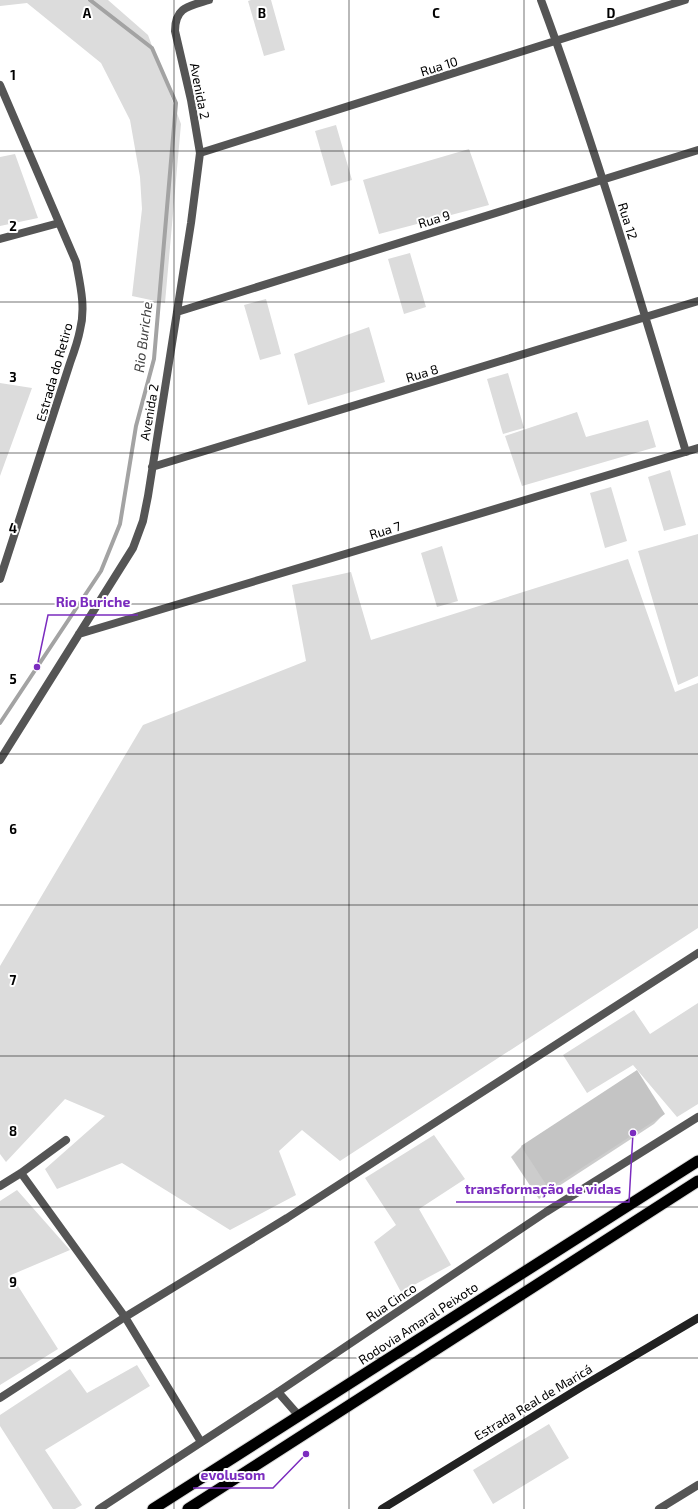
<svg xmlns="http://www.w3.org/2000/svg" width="698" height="1509" font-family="'Exo 2',sans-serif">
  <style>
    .green { fill: #dcdcdc }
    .shadow { fill: #0003 }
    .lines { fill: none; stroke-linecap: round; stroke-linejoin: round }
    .stream { stroke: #a3a3a3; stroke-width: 4 }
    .building { fill: #c4c4c4 }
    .trunk-casing { stroke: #dbdbdb; stroke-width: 13 }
    .minor { stroke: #555; stroke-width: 8 }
    .tertiary { stroke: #555; stroke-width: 8 }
    .secondary { stroke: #222; stroke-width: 8 }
    .trunk { stroke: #000; stroke-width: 11 }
    .grid { fill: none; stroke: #000; stroke-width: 1; stroke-opacity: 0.55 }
    .labels { text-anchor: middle; stroke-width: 4; stroke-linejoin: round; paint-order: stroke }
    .street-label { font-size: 13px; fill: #000; stroke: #fff }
    .water-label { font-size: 14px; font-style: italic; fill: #444; stroke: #fff }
    .grid-label { font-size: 13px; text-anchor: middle; font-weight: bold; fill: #000; stroke: #fff; stroke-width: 4; stroke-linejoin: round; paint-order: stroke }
    .leader { fill: none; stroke: #7b2cbf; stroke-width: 1.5 }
    .callout-dot { fill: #7b2cbf; stroke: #fff; stroke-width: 1.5 }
    .callout-label { font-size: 14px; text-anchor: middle; font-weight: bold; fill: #7b2cbf; stroke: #fff; stroke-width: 4; stroke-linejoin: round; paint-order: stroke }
  </style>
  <rect width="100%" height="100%" fill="#fff"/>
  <path class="green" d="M0,0h108l40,35 33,89 -16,179 -33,-7 10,-87 -2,-32 -10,-57 -29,-57 -74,-60 -27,3z
    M251,0h20l14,50 -21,6 -16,-55z
    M336,125l16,55 -21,6 -16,-55z
    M469,149l20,56 -110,29 -16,-54z
    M15,154l23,64 -38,8v-69z
    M410,253l16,54 -22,7 -16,-55z
    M266,299l15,55 -21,6 -16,-55z
    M369,327l16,55 -77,23 -14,-51z
    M508,373l16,55 -21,6 -16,-55z
    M0,383l32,5 -32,88z
    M577,412l9,25 62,-17 8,27 -134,39 -17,-50z
    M670,470l16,55 -22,6 -16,-54z
    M611,487l16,54 -22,7 -15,-55z
    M698,534v142l-20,9 -40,-134z
    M442,546l16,55 -21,6 -16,-54z
    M628,559l47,133 23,-9v245l-358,233 -38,-31 -23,21 17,44 -66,35 -108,-67 -65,26 -12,-20 60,-53 -40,-17 -59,63 -6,-8v-188l143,-241 163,-64 -14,-76 59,-13 20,68z
    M698,1003v101l-21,13 -44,-52 -46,28 -24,-38 71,-45 16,24z
    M434,1135l31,44 -46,30 32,56 -50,27 -27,-50 22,-17 -31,-47z
    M17,1190l53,60 -59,25 47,74 -58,36v-184z
    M137,1365l13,21 -105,64 37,55 -7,4h-22l-53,-83v-11l70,-46 17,24z
    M549,1424l20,34 -76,46 -20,-34z"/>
  <path class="shadow" d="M636,1072l28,42 -10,10 -115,75 -28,-42 10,-10z"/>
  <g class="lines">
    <path class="stream" d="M0,723l101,-152 19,-47 16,-98 18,-67 22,-256 -24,-55 -62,-48"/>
  </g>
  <path class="building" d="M637,1070l28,44 -116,75 -28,-43z"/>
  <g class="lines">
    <g class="trunk-casing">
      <path id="trunk" d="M153,1509l545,-348
        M188,1509l510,-328"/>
    </g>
    <path class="minor" d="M541,0c55,148 99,300 145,452
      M200,153l485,-153
      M0,239l59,-16
      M177,312l521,-162
      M152,467l546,-166
      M79,634l619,-186
      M0,760l133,-212 10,-27 5,-25 43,-273 9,-70 -9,-53 -16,-69c0,-24 14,-25 34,-31
      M21,1173l104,144 76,125
      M0,1186l21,-13 45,-33
      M278,1392l21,24
      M0,1398l125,-81 162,-99 411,-265
      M99,1509l179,-117 268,-180 152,-95
      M659,1509l39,-24"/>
    <path class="tertiary" d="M0,85l76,177c4,22 10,45 4,68 -2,11 -6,22 -10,33l-70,216"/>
    <path class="secondary" d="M382,1509l201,-123 115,-68"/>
    <use href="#trunk" class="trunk"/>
  </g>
  <path class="grid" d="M174,0v1509M349,0v1509M524,0v1509M0,151h698M0,302h698M0,453h698M0,604h698M0,754h698M0,905h698M0,1056h698M0,1207h698M0,1358h698"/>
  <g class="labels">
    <g class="street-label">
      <text transform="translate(439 66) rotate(-17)" y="5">Rua 10</text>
      <text transform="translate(200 91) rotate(79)" y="5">Avenida 2</text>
      <text transform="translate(434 219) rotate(-17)" y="5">Rua 9</text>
      <text transform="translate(628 221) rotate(73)" y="5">Rua 12</text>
      <text transform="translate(54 372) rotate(-74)" y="5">Estrada do Retiro</text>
      <text transform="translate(422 373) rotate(-17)" y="5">Rua 8</text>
      <text transform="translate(149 412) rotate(-80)" y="5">Avenida 2</text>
      <text transform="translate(385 530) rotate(-17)" y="5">Rua 7</text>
      <text transform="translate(391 1302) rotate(-34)" y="5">Rua Cinco</text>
      <text transform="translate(418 1323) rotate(-33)" y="5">Rodovia Amaral Peixoto</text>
      <text transform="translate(533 1402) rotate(-31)" y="5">Estrada Real de Maricá</text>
    </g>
    <g class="water-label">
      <text transform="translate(143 337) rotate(-83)" y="5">Rio Buriche</text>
    </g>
  </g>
  <g class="grid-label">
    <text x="87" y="18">A</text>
    <text x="262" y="18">B</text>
    <text x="436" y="18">C</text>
    <text x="611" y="18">D</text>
    <text x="13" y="80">1</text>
    <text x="13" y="231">2</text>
    <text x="13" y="382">3</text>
    <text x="13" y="533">4</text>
    <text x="13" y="684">5</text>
    <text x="13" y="834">6</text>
    <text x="13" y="985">7</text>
    <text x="13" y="1136">8</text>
    <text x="13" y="1287">9</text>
  </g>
  <path class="leader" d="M37 667L48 615H138M633 1133L629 1202H456M306 1454L273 1488H193"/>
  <g class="callout-dot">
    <circle cx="37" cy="667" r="4"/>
    <circle cx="633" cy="1133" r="4"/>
    <circle cx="306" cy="1454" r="4"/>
  </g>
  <g class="callout-label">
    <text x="93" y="607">Rio Buriche</text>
    <text x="543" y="1194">transformação de vidas</text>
    <text x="233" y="1480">evolusom</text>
  </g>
</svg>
